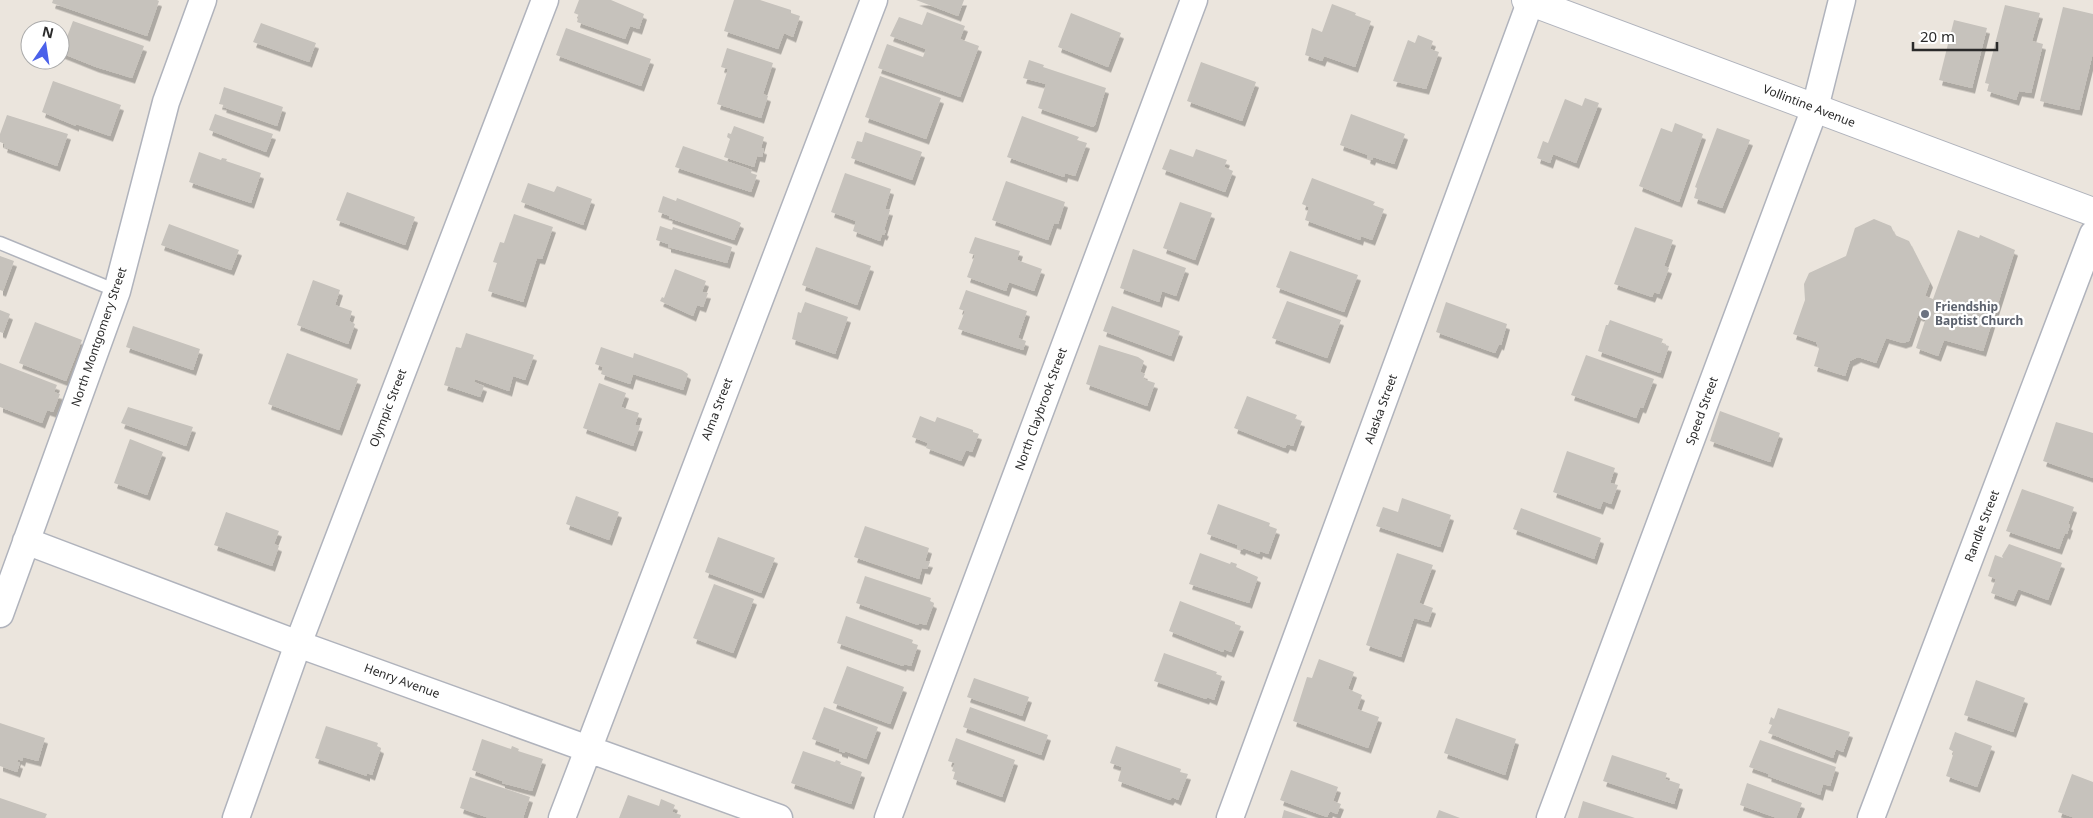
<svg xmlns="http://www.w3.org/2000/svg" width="2093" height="818" font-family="'Noto Sans',sans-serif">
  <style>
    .building { fill: #c6c2bc; filter: url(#shadow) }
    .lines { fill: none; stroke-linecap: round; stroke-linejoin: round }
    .service-casing { stroke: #b0b3bc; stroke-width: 15 }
    .minor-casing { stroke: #b0b3bc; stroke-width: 29 }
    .tertiary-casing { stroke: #b0b3bc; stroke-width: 30 }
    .service { stroke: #fff; stroke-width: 12 }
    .minor { stroke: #fff; stroke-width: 26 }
    .tertiary { stroke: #fff; stroke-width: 28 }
    .worship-dot { fill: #6b7280; stroke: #fff; stroke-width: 2 }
    .labels { text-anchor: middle; stroke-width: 4.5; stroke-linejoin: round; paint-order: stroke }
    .street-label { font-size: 12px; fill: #2a2a2a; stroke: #fff }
    .worship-label { font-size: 12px; font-weight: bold; fill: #5b616d; stroke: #fff; text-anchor: start }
  </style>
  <defs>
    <filter id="shadow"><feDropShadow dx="3" dy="5.5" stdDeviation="0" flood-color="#0004"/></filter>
  </defs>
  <rect width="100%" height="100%" fill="#ebe5dd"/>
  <path class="building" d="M53,0h104l2,1 -12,35 -95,-33z
    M579,0h32l33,14 -5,15 -9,-3 -5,13 -48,-17 2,-7 -5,-2z
    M734,0h26l31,10v3l9,3 -7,21 -9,-4 -6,16 -54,-18z
    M916,0h48l-6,16z
    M1332,4l24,9 -1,2 16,6 -16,46 -31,-11 -2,5 -17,-6 7,-27 10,4z
    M2005,5l35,8 -8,28 11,3 -12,49 -12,-2 -3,9 -29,-9 2,-7 -4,-1z
    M2063,7l30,7v39l-14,57 -39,-9z
    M927,12l38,14 -5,13 19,7 -19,51 -82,-29 9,-24 36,13 3,-8 -36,-13 9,-19 23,8z
    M1071,13l50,20 -13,34 -50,-20z
    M1954,20l33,8 -15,60 -33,-8z
    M73,21l71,25 -12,32 -36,-11 -35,-14z
    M261,23l55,20 -7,19 -56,-20z
    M566,28l85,31 -10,27 -85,-31z
    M1418,35l15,6 -3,8 9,3 -13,37 -33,-8 15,-41 7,3z
    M727,48l46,15 -10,31 5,2 -7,22 -44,-14 11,-35 -7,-2z
    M1029,60l15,5 -1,2 63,21 -11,37 -2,2 -55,-19 8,-24 -23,-6z
    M1201,62l55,20 -14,39 -55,-20z
    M880,76l61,22 -15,41 -61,-22z
    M53,81l68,24 -11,31 -34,-12v2l-34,-14z
    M224,87l59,20 -6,19 -54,-19 1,-2 -5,-1z
    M1585,98l14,5 -23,60 -23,-9 -3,9 -13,-5 6,-17 5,2 17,-44 17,7z
    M215,114l58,20 -7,18 -57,-22z
    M1351,114l54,20 -11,30 -21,-7 -1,3 -5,-2 1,-3 -28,-10z
    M7,115l61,19 -11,32 -53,-19 1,-3 -5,-2v-8z
    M1022,116l57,21 -2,3 10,3 -12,33 -10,-3 -1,4 -57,-20z
    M1675,123l28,11 -24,68 -40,-16 22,-58 11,4z
    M734,126l30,11 -3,11 3,1 -2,8 -5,-1 -3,11 -30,-10 6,-18 -3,-2 1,-4 3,1z
    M1717,128l33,12 -28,68 -28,-10 3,-10 -2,-1z
    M865,132l57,20 -10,28 -61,-22 6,-17 5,1z
    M683,146l69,24 -1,3 6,2 -6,17 -76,-25z
    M1170,149l23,8 3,-8 31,11 -3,7 9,4 -8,21 -63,-23z
    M199,152l22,8 1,-2 5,1 -1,2 35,12 -10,30 -62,-21z
    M845,173l46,16 -6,20 5,1 -6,20 2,1 -2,4 -2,-1 -2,7 -27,-10 3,-10 -25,-9z
    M1312,178l63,24 -2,3 11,4 -12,31 -11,-4 -1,4 -55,-20 4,-13 -7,-3z
    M1006,181l59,21 -7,22 -4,-1 -6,17 -56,-20z
    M528,183l26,9 3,-6 35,13 -9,26 -62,-23z
    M347,192l68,25 -10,28 -69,-25z
    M663,196l13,5 1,-3 58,22 6,3 -7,17 -65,-22 1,-2 -12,-4z
    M1180,202l32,11 -17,47 -32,-12z
    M514,214l39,13 -11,32 -5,-1 -14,44 -35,-11 9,-28 -4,-1 7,-20 4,1z
    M1874,219l17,7 4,9 14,6 21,41 -5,14 8,3 25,-69 21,8 1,-3 35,15 -32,101 -39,-11 -6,16 -22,-8 10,-30 -8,-3 -9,26 -6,2 -17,-5 -10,25 -18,-6 -8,4 -5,15 -31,-10 5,-17 -3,-7 -23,-8 12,-34 -1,-16 5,-11 37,-17 9,-28z
    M169,224l70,26 -8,20 -70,-25z
    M660,226l12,4 1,-3 59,20 -5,16 -59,-16v-3l-12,-4z
    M1635,227l38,13 -9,26 5,2 -10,26 -5,-2 -2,5 -38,-13z
    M975,237l45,14 -3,9 25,9 -8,22 -25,-9 -3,9 -39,-14 8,-22 -6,-2z
    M816,247l55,19 -14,39 -55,-20z
    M1133,249l53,19 -10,28 -14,-5 -3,11 -39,-14z
    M1290,251l68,24 -14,37 -68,-25z
    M0,256l14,5 -11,30 -3,-1z
    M675,269l31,12 -4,11 6,1 -5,14 -6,-2 -4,11 -33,-15 2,-4 2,1z
    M313,280l27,10 -5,15 17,6 -3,10 6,3 -7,20 -51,-19z
    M966,290l61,21 -9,27 8,3 -3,9 -65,-21 7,-18 -6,-2z
    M1287,301l54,19 -14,38 -55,-20z
    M805,302l43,15 -13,37 -43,-15 6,-27 3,1z
    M1446,302l61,22 -6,21 -2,-1 -4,9 -59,-21z
    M1112,306l68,25 -9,25 -68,-25z
    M0,310l10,4 -7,19 -3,-1z
    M1610,320l53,19 -2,5 8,2 -9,27 -62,-22 8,-26h2z
    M35,322l47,18 -16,41 -47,-18z
    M133,326l67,23 -7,21 -67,-23z
    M466,333l68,22 -9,25 -12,-4 -4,15 -34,-12 -1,3 10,4 -4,11 -36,-12 12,-38 5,1z
    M1099,345l39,12 6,4 -4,11 5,2 -2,5 12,4 -8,23 -61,-22z
    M601,347l32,11 1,-5 48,17 6,4 -5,16 -50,-16 -3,10 -29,-10 2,-7 -8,-3z
    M287,353l71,26 -19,51 -71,-26z
    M1586,355l68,24 -11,29 -3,-1 -4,11 -65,-23z
    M0,363l57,22 -3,7 6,2 -7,18 -6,-2 -5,13 -42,-16z
    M599,383l27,10 -5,14 18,6 -4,12 5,1 -7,20 -50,-18z
    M1247,396l50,19 -2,4 7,2 -9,25 -6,-2 -2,4 -51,-20z
    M128,407l65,20 -7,19 -65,-23z
    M1720,411l60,22 -10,29 -60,-21z
    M920,416l15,6 2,-5 36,13v2l6,2 -7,18 -6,-2 -5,11 -35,-13 2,-5 -16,-6z
    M2056,422l37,11v45l-50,-17z
    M130,439l33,13 -16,43 -33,-12z
    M1567,451l48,17 -5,15 8,2 -7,19 -8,-3 -3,8 -47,-17z
    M2022,489l52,18 -6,17 2,1 -3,9 -2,-1 -6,16 -53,-18z
    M576,496l43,16 -10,28 -43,-16z
    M1402,498l49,17 -11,32 -64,-21 7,-19 15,5z
    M1218,504l52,19 -1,3 8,3 -9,25 -8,-3 -1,3 -16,-6 -1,2 -5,-2 1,-3 -31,-11z
    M1521,508l80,30 -7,21 -81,-30z
    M226,512l53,19 -5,13 5,2 -7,20 -58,-21z
    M865,526l64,22 -4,13 5,1 -3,7 -5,-1 -3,11 -65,-22z
    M718,537l57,21 -14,35 -56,-21z
    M2009,544l53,19 -14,37 -30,-11 -5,12 -22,-8 5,-14 -8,-3 7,-21 8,3 -1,-2z
    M1200,553l30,11 1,-2 6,2 -1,3 22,10 -9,26 -60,-19z
    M1397,553l36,12 -14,38 14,5 -5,14 -14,-4 -13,39 -35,-12z
    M865,576l66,22 -1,3 4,2 -8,22 -7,-2 -1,2 -62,-22z
    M714,584l40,15 -21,54 -40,-15z
    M1180,601l55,21v2l6,2 -10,26 -7,-3 -1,3 -54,-21z
    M846,616l67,24 -1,3 6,2 -7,21 -7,-2 -1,2 -66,-23z
    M1164,653l53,19 -1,2 6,2 -8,24 -7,-3 -1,2 -52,-18z
    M1319,659l35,13 -6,17 14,6 -5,14 22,8 -11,31 -75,-27 14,-44 5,1z
    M847,666l57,21 -14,37 -57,-21z
    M974,678l55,19 -7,19 -55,-19z
    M1976,680l49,18 -12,34 -49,-17z
    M824,707l54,20 -12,32 -21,-8v2l-6,-2v-2l-27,-10z
    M970,707l78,28 -7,20 -78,-28z
    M1778,708l72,24 -7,20 -7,-3 -3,9 -65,-25 4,-8 -3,-1 2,-7 3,2z
    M1456,718l60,21 -11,36 -61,-22z
    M0,723l45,15 -7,23 -15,-4 -1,4 -4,-2 -1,3 3,1 -3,9 -17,-6z
    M326,726l52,17 -1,3 4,2 -9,27 -5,-2v3l-52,-18z
    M1955,732l37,14 -15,41 -31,-11 8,-24 -5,-3z
    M956,738l59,22 -13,37 -49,-18 2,-7 -3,-1 2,-6 3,-1 -9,-3z
    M482,739l29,10 1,-3 7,3 -1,2 25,8 -11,32 -30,-8v-2l-30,-11z
    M1760,740l76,27 -6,19 -7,-2 -3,11 -52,-19 1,-2 -20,-7z
    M1116,746l65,23 -1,3 8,2 -10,26 -6,-3 -2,3 -52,-19 4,-14 -12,-4z
    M803,751l32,11 1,-2 5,2 -1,2 22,8 -11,32 -60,-21z
    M1612,755l55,18 -2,6 15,5 -6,20 -71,-23z
    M1291,770l47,17 -5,14 8,3 -4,10 -7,-3 -3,6 -47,-17z
    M2072,774l21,8v36h-18l-17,-6z
    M470,777l60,20 -7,21h-34l-29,-10z
    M1747,783l55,20 -6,15h-19l-37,-13z
    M628,795l31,11 2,-7 14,6 -3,7 9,3 -1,3h-61z
    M0,798l47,16 -2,4h-45z
    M1583,801l52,17h-57z
    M1284,810l24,8h-26z
    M1439,810l21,8h-24z"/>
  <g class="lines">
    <g class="service-casing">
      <path id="service" d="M0,243l117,48"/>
    </g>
    <g class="minor-casing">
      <path id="minor" d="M26,541l272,103 481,174
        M0,614l117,-323 49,-189 37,-102
        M236,818l62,-174 247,-644
        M562,818l312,-818
        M888,818l306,-818
        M1230,818l301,-818
        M1550,818l265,-710 27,-108
        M1871,818l222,-584"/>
    </g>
    <g class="tertiary-casing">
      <path id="tertiary" d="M1526,0l567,212"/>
    </g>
    <use href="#service" class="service"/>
    <use href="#minor" class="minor"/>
    <use href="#tertiary" class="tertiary"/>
  </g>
  <circle class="worship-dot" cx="1925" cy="314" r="5"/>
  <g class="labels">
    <g class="street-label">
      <text transform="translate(1809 106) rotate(21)" y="4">Vollintine Avenue</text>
      <text transform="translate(99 337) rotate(-71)" y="4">North Montgomery Street</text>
      <text transform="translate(388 408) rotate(-69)" y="4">Olympic Street</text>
      <text transform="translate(717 409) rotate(-69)" y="4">Alma Street</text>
      <text transform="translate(1041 409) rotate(-70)" y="4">North Claybrook Street</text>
      <text transform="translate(1381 409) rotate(-70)" y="4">Alaska Street</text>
      <text transform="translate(1702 411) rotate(-70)" y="4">Speed Street</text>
      <text transform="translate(1982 526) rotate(-69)" y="4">Randle Street</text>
      <text transform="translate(402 681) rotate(20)" y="4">Henry Avenue</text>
    </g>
    <g class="worship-label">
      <text x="1935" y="311">Friendship<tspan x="1935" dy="14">Baptist Church</tspan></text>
    </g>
  </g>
  <g transform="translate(45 45) rotate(13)"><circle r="24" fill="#ffffff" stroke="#aaaaaa"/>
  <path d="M0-4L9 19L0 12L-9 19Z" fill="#4b61ea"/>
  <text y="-8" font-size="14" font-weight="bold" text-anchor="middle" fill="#2a2a2a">N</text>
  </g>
  <path d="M1913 42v8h84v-8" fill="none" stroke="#2a2a2a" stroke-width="2.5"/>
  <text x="1920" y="42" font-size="15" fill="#2a2a2a" stroke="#ffffff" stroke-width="4" paint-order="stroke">20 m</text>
</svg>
